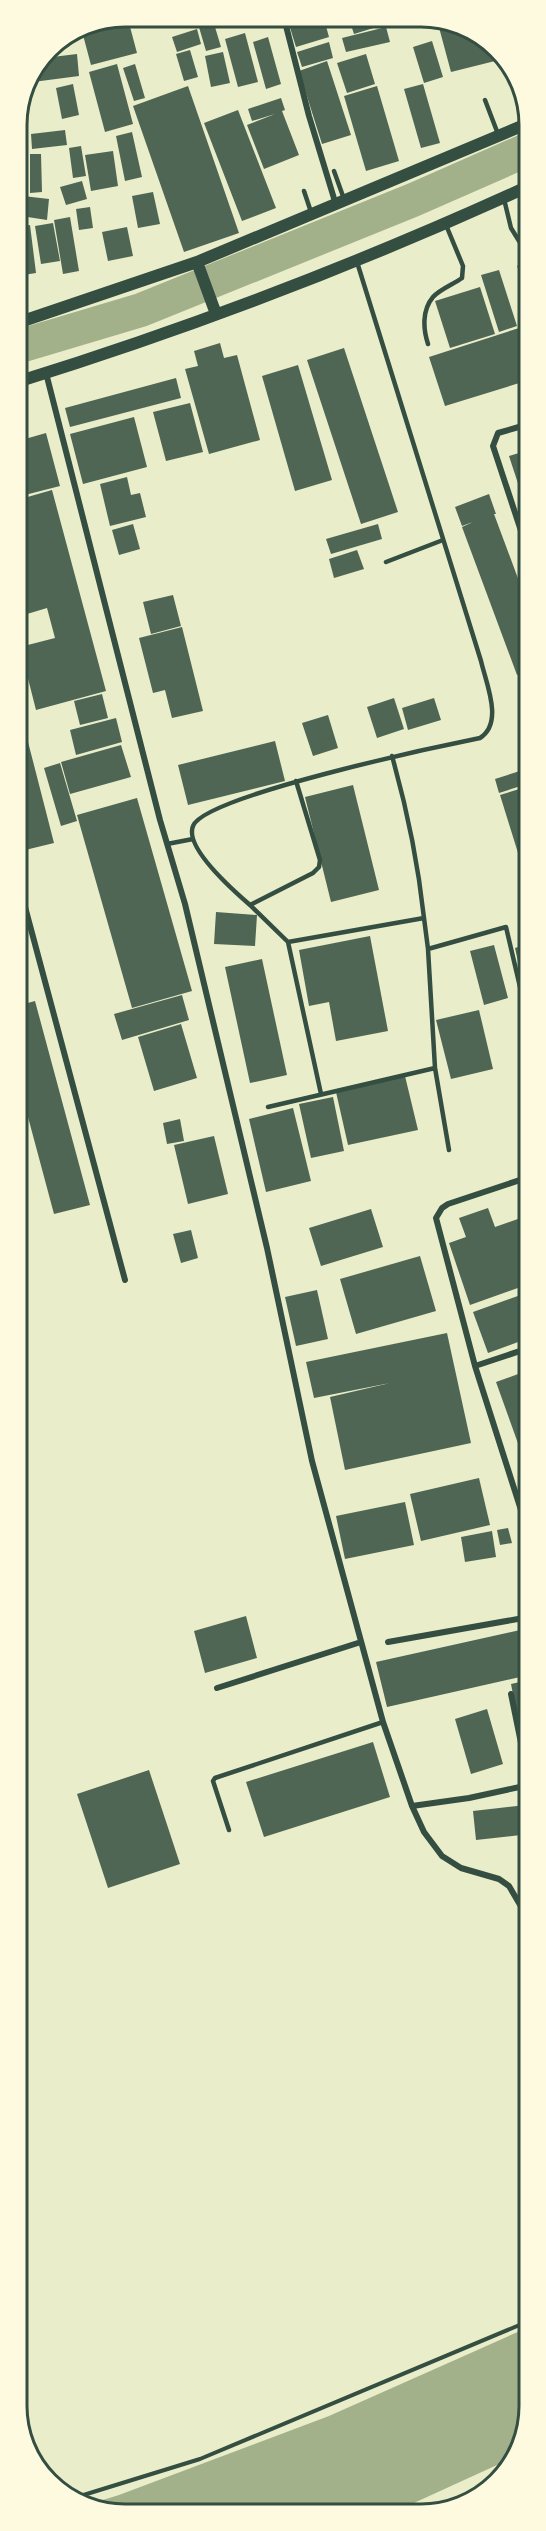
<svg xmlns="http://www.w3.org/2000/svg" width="546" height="2531" font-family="'PT Sans',sans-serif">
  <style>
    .water { fill: #a3b18a }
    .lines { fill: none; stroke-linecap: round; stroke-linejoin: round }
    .river { stroke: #a3b18a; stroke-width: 34 }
    .building { fill: #4f6655 }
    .path { stroke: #344e41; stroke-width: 4 }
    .service { stroke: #344e41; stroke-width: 4.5 }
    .minor { stroke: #344e41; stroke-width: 6 }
    .secondary { stroke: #344e41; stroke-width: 12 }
    .rim { fill: none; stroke: #344e41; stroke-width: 3 }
  </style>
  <rect width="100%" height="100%" fill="#e9edc9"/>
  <path class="water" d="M529,2327v85l-21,48 -116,53 -288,-1 -14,-8 29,-9 210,-79z"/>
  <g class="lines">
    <path class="river" d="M17,347l124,-37 272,-110 116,-51"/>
  </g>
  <path class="building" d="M196,17h16l9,30 -15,4z
    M228,18h24v1l-22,6z
    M287,18l37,1 5,18 -33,10z
    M349,19h43l1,3 -39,12z
    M437,20h11l43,26 4,15 -44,11z
    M129,23l8,30 -46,12 -8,-30z
    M386,27l4,15 -44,10 -4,-14z
    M197,29l4,15 -24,8 -5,-15z
    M245,33l13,49 -20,5 -13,-48z
    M268,37l13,47 -15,5 -13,-47z
    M432,41l11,36 -19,6 -11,-36z
    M329,42l4,16 -31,9 -5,-15z
    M190,50l8,27 -14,4 -8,-27z
    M223,52l7,31 -19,4 -6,-31z
    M77,54l2,22 -46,6 11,-24z
    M366,54l9,30 -28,9 -10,-30z
    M327,61l24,74 -29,9 -23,-73z
    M117,64l16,60 -28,8 -16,-60z
    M135,64l10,34 -11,3 -11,-33z
    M73,84l6,31 -17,4 -6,-31z
    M423,84l17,59 -19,5 -17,-59z
    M188,86l51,147 -55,19 -51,-146z
    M377,86l22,75 -33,10 -22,-75z
    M281,98l4,12 -3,1 17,44 -35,14 -17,-44 28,-11 -23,7 -4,-12z
    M238,110l38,98 -34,13 -38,-98z
    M65,130l2,15 -35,4 -1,-15z
    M132,132l10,45 -17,4 -9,-45z
    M17,141h5l3,28h-8z
    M81,146l5,30 -13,2 -4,-30z
    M113,151l5,35 -27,5 -6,-36z
    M30,154h11l1,38 -12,1z
    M82,181l5,18 -21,6 -6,-18z
    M153,192l7,32 -22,4 -6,-32z
    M23,196l26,3 -2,21 -26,-4z
    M90,207l3,21 -14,2 -3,-21z
    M70,217l9,54 -16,3 -9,-54z
    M53,223l7,38 -19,3 -6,-38z
    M30,225l6,48 -19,3v-49z
    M127,227l6,29 -25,5 -6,-29z
    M529,261v33l-12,-28z
    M499,270l18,56 -18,6 -18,-57z
    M480,287l15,47 -45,14 -15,-47z
    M519,328l10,32v20l-84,26 -16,-49z
    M220,343l4,15 13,-3 23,85 -51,14 -24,-85 13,-3 -4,-15z
    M344,348l54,164 -37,12 -54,-164z
    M298,365l34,115 -37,11 -33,-115z
    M176,378l5,20 -111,29 -5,-19z
    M190,403l13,49 -37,9 -13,-49z
    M17,409l8,30 21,-6 14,53 -43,11z
    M134,417l13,50 -64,17 -13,-50z
    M529,450v64h-1l-19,-58z
    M127,477l4,18 9,-2 6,24 -36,9 -10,-42z
    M52,490l54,201 -70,19 -16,-63 35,-9 -8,-30 -30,9v-32h2l-2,-85z
    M489,494l7,20h-2l35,94v62l-12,5 -55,-148 11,-5 -11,4 -7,-19z
    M133,524l7,25 -21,6 -7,-25z
    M378,524l4,15 -51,15 -5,-15z
    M357,550l7,19 -30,9 -5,-19z
    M173,595l8,31 -30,8 -8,-32z
    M182,627l21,84 -31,7 -7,-28 -12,3 -14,-55z
    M102,694l6,24 -28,7 -6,-24z
    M394,698l10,31 -27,9 -10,-31z
    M434,698l7,22 -33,10 -6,-22z
    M17,699l37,144 -37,9z
    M328,715l10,33 -25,8 -11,-33z
    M116,718l6,24 -46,13 -6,-25z
    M275,741l10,40 -97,24 -10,-40z
    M121,745l10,32 -61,17 -9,-32z
    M60,763l17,58 -16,5 -17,-58z
    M523,770l4,14 -28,9 -4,-14z
    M353,785l26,105 -48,12 -26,-105z
    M529,786v99h-1l-28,-90z
    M137,798l55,193 -60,17 -55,-193z
    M216,912l41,3 -2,31 -41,-2z
    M370,936l18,95 -52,10 -7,-39 -20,4 -10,-56z
    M529,944v44l-5,1 -9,-41z
    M22,945l6,25 -11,3v-27z
    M494,945l14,53 -24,7 -14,-54z
    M262,959l25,116 -37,8 -25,-116z
    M182,995l7,25 -67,20 -8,-26z
    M35,1001l55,204 -36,9 -37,-138v-70z
    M479,1010l14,59 -42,10 -15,-59z
    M181,1024l16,54 -43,13 -16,-54z
    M405,1076l13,54 -70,15 -12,-53z
    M333,1097l11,54 -33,7 -12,-54z
    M293,1108l18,73 -45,11 -17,-73z
    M180,1119l4,22 -17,3 -4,-21z
    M214,1136l14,58 -40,10 -14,-59z
    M488,1208l7,19 34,-12v69l-59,21 -21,-62 17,-6 -7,-19z
    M371,1209l12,38 -62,19 -12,-38z
    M191,1230l7,28 -17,5 -8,-29z
    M420,1256l16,55 -80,23 -16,-55z
    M317,1290l11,49 -32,7 -11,-49z
    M529,1292v46l-41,15 -15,-41z
    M447,1333l24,110 -126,27 -15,-73 60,-14 -76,15 -8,-36z
    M529,1370v104l-33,-92z
    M479,1478l11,47 -69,16 -11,-47z
    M405,1502l9,43 -69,14 -9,-43z
    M508,1528l4,15 -12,2 -3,-15z
    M492,1531l4,26 -31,5 -4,-25z
    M246,1616l11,42 -52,15 -11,-42z
    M529,1628v47l-142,32 -11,-45z
    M529,1680v59l-7,2 -11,-57z
    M487,1709l16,55 -32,10 -16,-55z
    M373,1742l17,55 -126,40 -18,-55z
    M149,1770l31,94 -72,24 -31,-94z
    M526,1805l3,29 -53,6 -3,-29z"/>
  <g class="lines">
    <path class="path" d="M77,2497l123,-38 329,-138"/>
    <path class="service" d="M485,100l13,34
      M334,171l10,28
      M304,191l7,21
      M504,199l7,29 13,21h5
      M428,344c-5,-15 -6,-34 5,-47 7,-8 21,-13 29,-19l1,-12 -17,-41
      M386,562l57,-22
      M296,781l24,79 -1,7 -6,6 -63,32c-15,-13 -66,-57 -57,-79 11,-30 247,-80 287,-88 24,-15 6,-55 1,-77l-124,-399
      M167,844l26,-5
      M250,905l38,37 33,152
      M424,918l4,31 7,119 14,82
      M288,942l136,-24c-6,-55 -17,-109 -32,-162
      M428,949l78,-22 18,77
      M268,1107l167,-39
      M229,1830l-16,-49 2,-3 168,-56"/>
    <path class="minor" d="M284,18l25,98 27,89
      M46,373l114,447 25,84 82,344 45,213 71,261 29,84 12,26 18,24 19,12 38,11 10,7 20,34
      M529,424l-31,9 -5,13 36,109
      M17,877l108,403
      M529,1177l-81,27 -6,4 -6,10 39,148 54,169
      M475,1366l54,-18
      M516,1494l13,-5
      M388,1642l141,-25
      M217,1688l144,-46
      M511,1694l18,88
      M412,1806l57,-8 60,-13"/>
    <path class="secondary" d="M197,262l19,52
      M17,323l180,-61 332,-139
      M17,382c174,-54 346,-120 512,-196"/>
  </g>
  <path d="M0 0H546V2531H0ZM125 27H421A98 98 0 0 1 519 125V2406A98 98 0 0 1 421 2504H125A98 98 0 0 1 27 2406V125A98 98 0 0 1 125 27Z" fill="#fefae0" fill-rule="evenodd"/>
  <path class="rim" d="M125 27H421A98 98 0 0 1 519 125V2406A98 98 0 0 1 421 2504H125A98 98 0 0 1 27 2406V125A98 98 0 0 1 125 27Z"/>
</svg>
